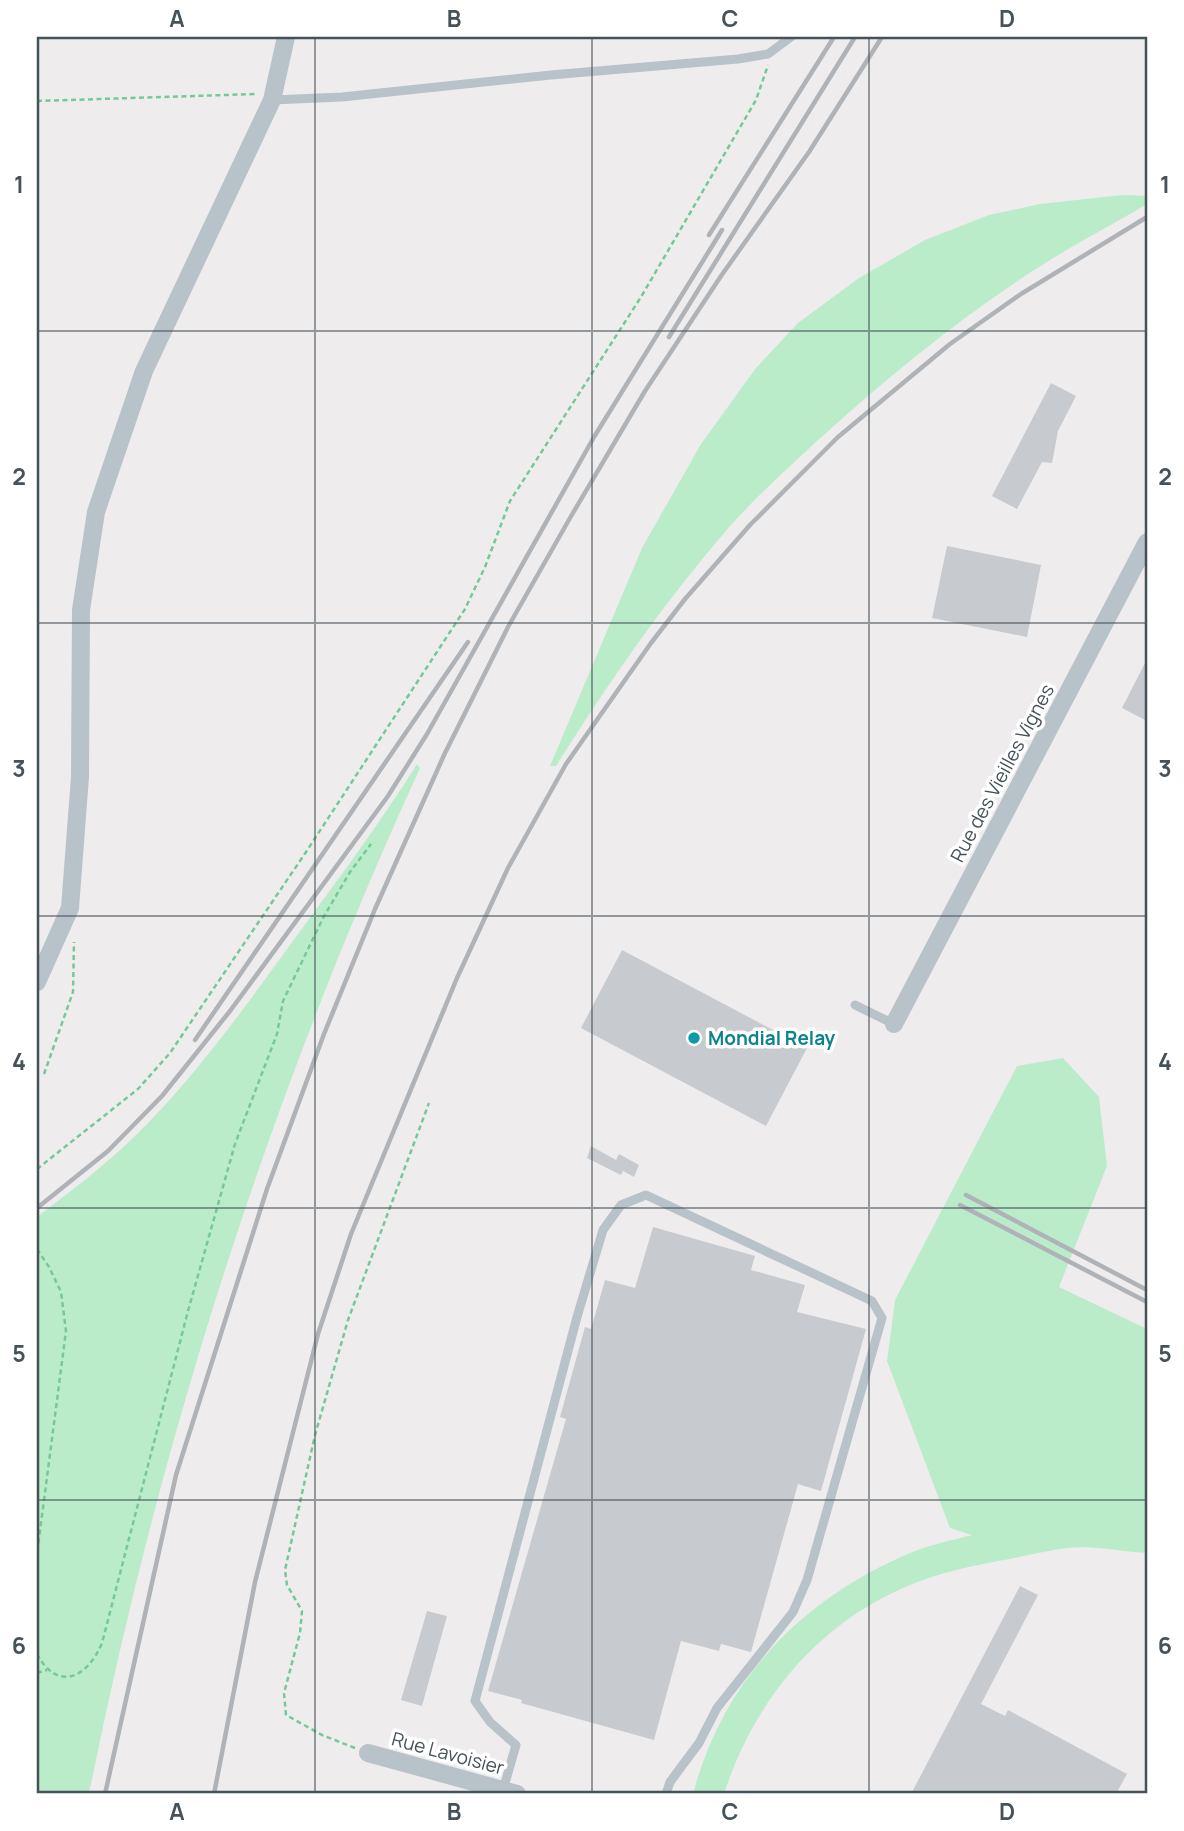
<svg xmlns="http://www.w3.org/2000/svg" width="1184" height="1831" font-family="Manrope,sans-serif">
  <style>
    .green { fill: #bbecc9 }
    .building { fill: #c7cacf }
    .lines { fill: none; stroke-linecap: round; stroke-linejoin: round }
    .path { stroke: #75c996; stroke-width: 2.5; stroke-dasharray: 5 3.5; stroke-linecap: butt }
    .service { stroke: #b8c3c9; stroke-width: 9 }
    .minor { stroke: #b8c3c9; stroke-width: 18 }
    .rail { stroke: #afb3b7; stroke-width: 4.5 }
    .grid { fill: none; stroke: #465259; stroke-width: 2; stroke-opacity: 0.55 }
    .culture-dot { fill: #0f9aa8; stroke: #fff; stroke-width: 2.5 }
    .labels { text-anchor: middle; stroke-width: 7; stroke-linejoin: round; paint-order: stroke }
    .street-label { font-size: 19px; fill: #465259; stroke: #fff }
    .culture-label { font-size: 19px; font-weight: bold; fill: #0d838f; stroke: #fff; text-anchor: start }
    .neatline { fill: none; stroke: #465259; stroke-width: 2.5 }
    .grid-label { font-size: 23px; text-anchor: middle; font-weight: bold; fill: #465259 }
  </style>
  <rect width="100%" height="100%" fill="#efeced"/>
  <path class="green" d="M1122,195l25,1v8c-30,18 -61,34 -92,53 -85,52 -164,117 -238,184 -30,28 -60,55 -87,85 -65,75 -122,157 -174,240h-6l92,-218 59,-104 55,-76 42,-45 61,-45 66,-38 64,-25 51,-11z
    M417,764l3,4c-151,330 -260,671 -331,1026h-52v-577c35,-27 70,-53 102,-85 58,-57 111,-132 159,-198 41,-56 82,-111 119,-170z
    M1063,1058l36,39 8,69 -48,121 88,42v224c-25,-1 -54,-8 -79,-5 -19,2 -39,7 -58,11 -35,6 -74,14 -107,29 -89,39 -150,116 -179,206h-31c31,-117 112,-198 222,-243 18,-7 38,-11 57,-16l-22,-7 -63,-167 8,-61 122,-234z"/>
  <path class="building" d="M1051,383l25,13 -18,35 -6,32 -10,-1 -25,47 -25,-13z
    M947,546l94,19 -14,72 -95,-19z
    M1147,659v62l-25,-13z
    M622,950l185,98 -41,78 -185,-98z
    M591,1146l25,14 3,-6 20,11 -5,12 -11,-6 -2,4 -34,-17z
    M653,1227l102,29 -4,14 54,15 -8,27 69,17 -45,162 -23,-7 -47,168 -30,-8 -2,7 -38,-10 -27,99 -133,-37 1,-3 -34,-9 78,-272 -6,-2 25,-90 6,2 14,-49 30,8z
    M1020,1586l18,9 -57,109 24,12 3,-6 119,64 -11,20h-205z
    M427,1611l20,5 -25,90 -21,-6z"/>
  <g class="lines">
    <path class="path" d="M37,101l220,-7
      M44,1074l29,-82 1,-50
      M37,1169l101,-80 32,-36 136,-201 159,-243 20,-42 25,-66 131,-204 115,-197 12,-35
      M37,1249l12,18 12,25 5,39 -29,223
      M37,1654c21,39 51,23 65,-11l86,-332 47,-167 42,-110 6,-33 40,-83 27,-46 21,-28
      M37,1673l10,-3
      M355,1748l-33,-13 -36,-20 -2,-22 16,-60 2,-22 -15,-26 -2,-15 30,-135 33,-115 81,-217"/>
    <path class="service" d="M272,100l70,-3 209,-22 187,-16 30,-5 23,-17
      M855,1005l39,19
      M503,1790l13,-45 -26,-23 -15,-21 102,-384 26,-87 18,-25 25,-10 226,106 10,17 -75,262 -14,32 -76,96 -18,35 -29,39 -4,12"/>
    <path class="minor" d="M37,982l33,-74 10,-131 1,-167 15,-98 48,-141 128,-271 14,-63
      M894,1024l253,-482
      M368,1753l149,41"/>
    <path class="rail" d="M709,235l125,-198
      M669,337l186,-300
      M195,1040l273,-398
      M966,1195l181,95
      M960,1205l187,97
      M37,1208l71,-57 54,-55 68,-85 158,-215 39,-62 167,-297 128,-207
      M105,1794l71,-319 91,-286 57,-155 51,-125 70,-156 63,-126 62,-109 75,-127 76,-115 88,-124 73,-115
      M214,1794l41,-212 63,-248 33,-100 106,-256 51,-110 58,-104 85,-121 34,-44 65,-74 88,-88 112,-93 71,-50 126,-77"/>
  </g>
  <path class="grid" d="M315,37v1757M592,37v1757M869,37v1757M37,331h1110M37,623h1110M37,916h1110M37,1208h1110M37,1500h1110"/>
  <circle class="culture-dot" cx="694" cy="1038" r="7"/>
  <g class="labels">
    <g class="street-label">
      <text transform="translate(1002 773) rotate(-62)" y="7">Rue des Vieilles Vignes</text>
      <text transform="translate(448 1753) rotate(15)" y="7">Rue Lavoisier</text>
    </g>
    <g class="culture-label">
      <text x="708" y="1045">Mondial Relay</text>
    </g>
  </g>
  <rect width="1184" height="1831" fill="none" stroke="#ffffff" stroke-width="77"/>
  <rect x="38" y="38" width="1108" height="1754" class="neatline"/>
  <g class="grid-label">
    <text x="177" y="27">A</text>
    <text x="454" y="27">B</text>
    <text x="730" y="27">C</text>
    <text x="1007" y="27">D</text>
    <text x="19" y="193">1</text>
    <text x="1165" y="193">1</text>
    <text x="19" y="485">2</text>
    <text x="1165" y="485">2</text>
    <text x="19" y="777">3</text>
    <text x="1165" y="777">3</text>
    <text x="19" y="1070">4</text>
    <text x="1165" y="1070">4</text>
    <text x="19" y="1362">5</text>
    <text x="1165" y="1362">5</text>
    <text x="19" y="1654">6</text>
    <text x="1165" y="1654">6</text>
    <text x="177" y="1820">A</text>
    <text x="454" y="1820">B</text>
    <text x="730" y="1820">C</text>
    <text x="1007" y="1820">D</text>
  </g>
</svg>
